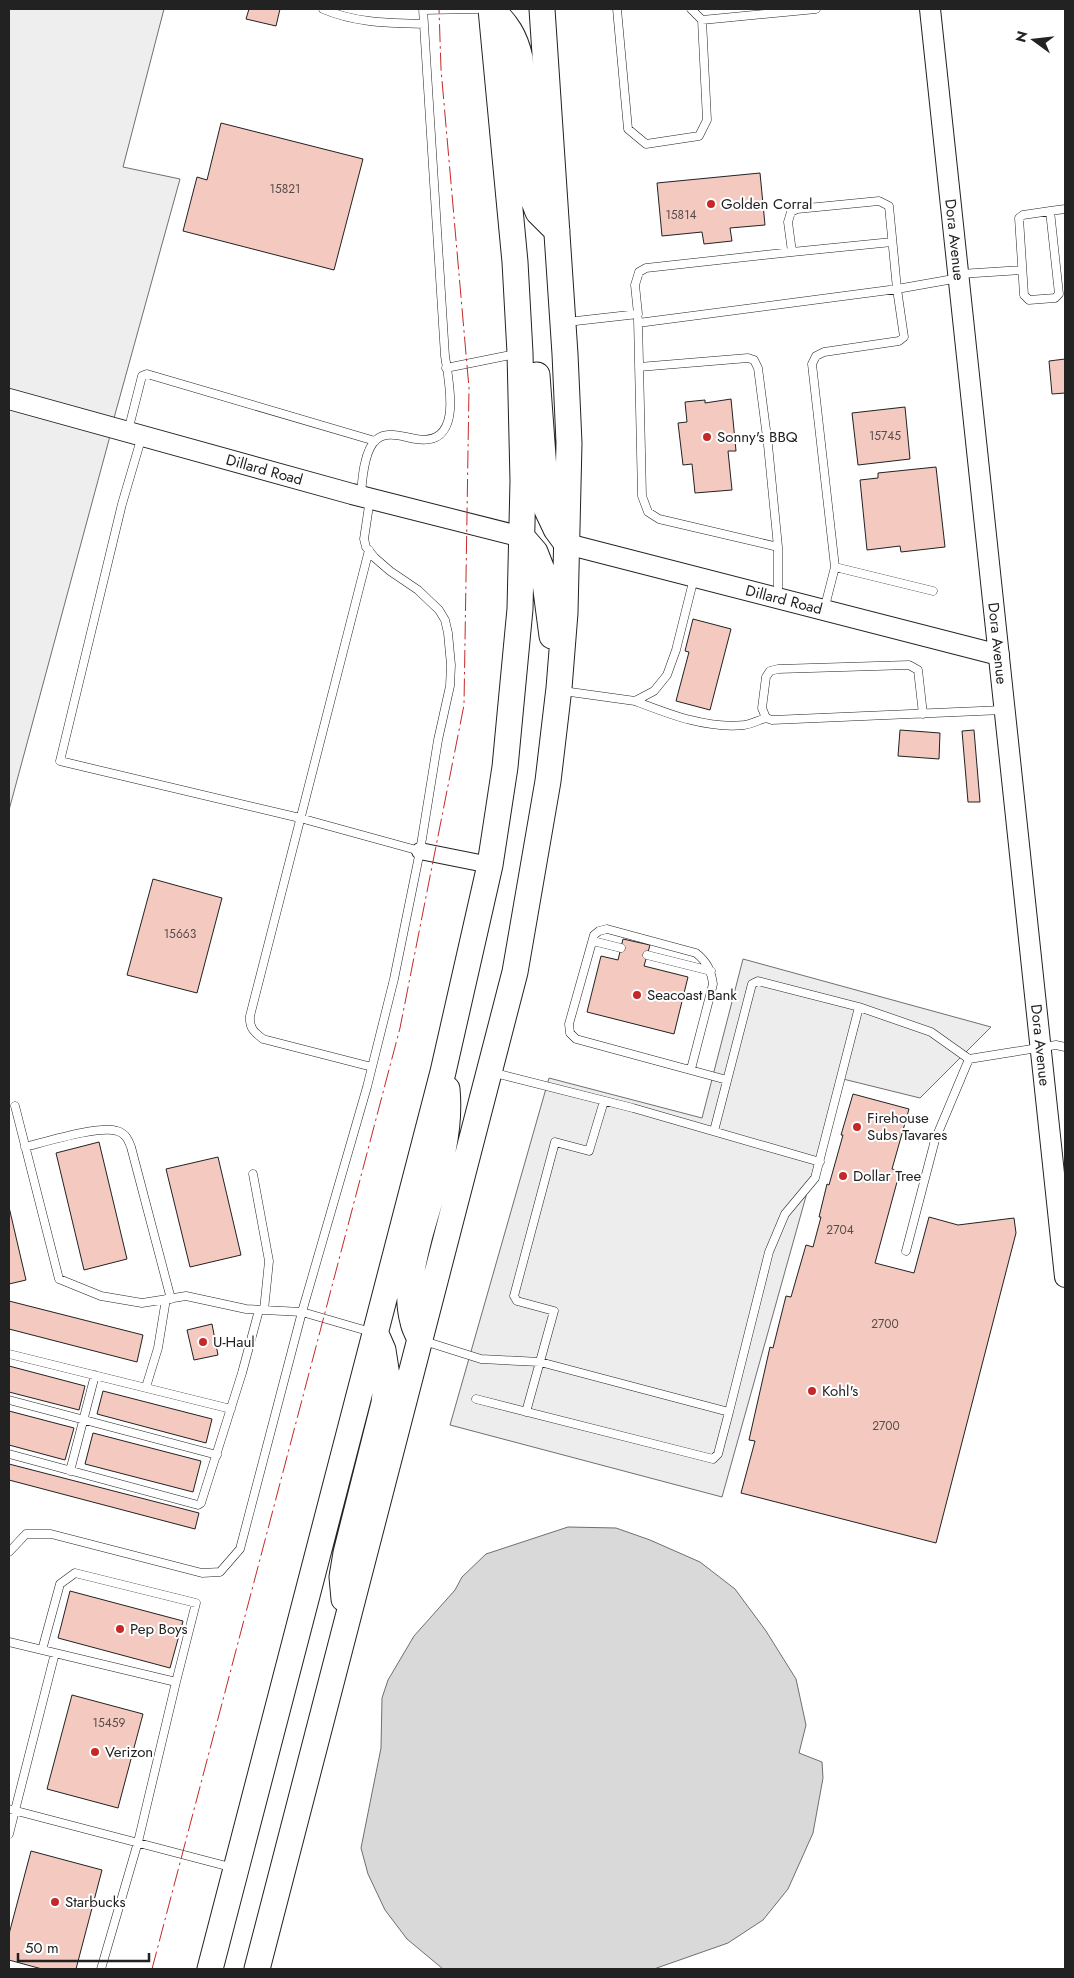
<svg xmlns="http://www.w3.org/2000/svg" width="1074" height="1978" font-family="Jost,sans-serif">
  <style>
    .green { fill: #eee; stroke: #6f6f6f }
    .parking { fill: #ededed; stroke: #6f6f6f }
    .water { fill: #d9d9d9; stroke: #6f6f6f }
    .building { fill: #f3c9c0; stroke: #222 }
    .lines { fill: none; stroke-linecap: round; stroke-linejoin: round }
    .service-casing { stroke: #222; stroke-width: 9 }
    .minor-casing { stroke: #222; stroke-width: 18 }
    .tertiary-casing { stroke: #222; stroke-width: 22 }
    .primary-casing { stroke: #222; stroke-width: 27 }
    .service { stroke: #fff; stroke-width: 8 }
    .minor { stroke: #fff; stroke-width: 16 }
    .tertiary { stroke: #fff; stroke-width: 20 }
    .primary { stroke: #fff; stroke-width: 25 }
    .power { stroke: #c62828; stroke-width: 1; stroke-dasharray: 18 4 2.5 4; stroke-linecap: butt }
    .poi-dot { fill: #c62828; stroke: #fff; stroke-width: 2 }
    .labels { text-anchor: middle; stroke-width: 4; stroke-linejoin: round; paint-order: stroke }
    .number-label { font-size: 12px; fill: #564c4a }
    .poi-label { font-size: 15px; fill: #222; stroke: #fff; text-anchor: start }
    .street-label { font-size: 15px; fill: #222; stroke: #fff }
  </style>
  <rect width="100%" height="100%" fill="#fff"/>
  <path class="green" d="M9,9h155l-41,158 57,12 -66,239 -105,-29z
    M9,408l101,28 -101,374z"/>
  <path class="parking" d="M743,959l248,68 -71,71 -81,-20 -117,419 -272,-72 99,-347 153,40z"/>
  <path class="water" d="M568,1527l48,1 34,12 50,22 35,27 31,42 30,48 10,46 -7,28 23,9 1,16 -10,55 -25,56 -25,31 -35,23 -74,26h-211l-36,-30 -22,-29 -17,-36 -7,-26 20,-100 1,-50 6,-18 26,-44 41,-46 7,-13 24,-23z"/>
  <path class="building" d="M249,9h31l-4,17 -30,-7z
    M221,123l142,36 -29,111 -151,-39 14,-54 10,3z
    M760,173l5,52 -35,3 2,13 -28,3 -2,-12 -40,4 -5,-53z
    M1065,359v34l-13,1 -3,-33z
    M731,399l5,52h-8l4,39 -37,3 -3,-29 -9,1 -5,-42 9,-1 -2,-20 20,-2v3z
    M905,407l5,52 -52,6 -6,-52z
    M936,467l9,80 -44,5 -1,-6 -33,4 -7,-70 18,-2v-5z
    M693,619l38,10 -21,81 -34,-9 13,-49 -4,-1z
    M900,730l40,3 -1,26 -41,-3z
    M974,730l6,72h-12l-6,-71z
    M153,879l69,19 -25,95 -70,-18z
    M623,939l27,6 -6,21 44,11 -14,57 -87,-22 14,-56 17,4z
    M853,1094l56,15 -17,60 8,2 -25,92 39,10 15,-56 29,8 56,-7 2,15 -80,310 -195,-50 14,-52 -6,-1 21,-93 3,1 13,-52 5,1 15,-52 7,2 8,-30h-2l8,-33 2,1 14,-50h-2z
    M99,1142l28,117 -43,11 -28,-117z
    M218,1157l23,98 -51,12 -24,-98z
    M9,1207l17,73 -17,4z
    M9,1301l134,34 -6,27 -128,-33z
    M212,1324l6,31 -24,5 -7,-30z
    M9,1366l76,20 -6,24 -70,-18z
    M103,1391l109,28 -6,24 -109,-29z
    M9,1411l65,17 -9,32 -56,-15z
    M93,1433l108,28 -8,31 -108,-28z
    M9,1464l190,49 -4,16 -186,-49z
    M70,1591l113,30 -13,47 -112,-30z
    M72,1695l71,19 -25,94 -71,-19z
    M31,1851l71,19 -26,99h-34l-33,-9v-26z"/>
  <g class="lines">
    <g class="service-casing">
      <path id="service" d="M323,9c32,14 66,14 101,15
        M617,9l11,120 18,15 53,-8 8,-16 -5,-100 -11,-11
        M423,10l54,-1
        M702,20l114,-11
        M1050,211l9,83 -4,4 -26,2 -5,-5 -5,-77 4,-3z
        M1050,211l15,-2
        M792,252l100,-10
        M960,274l62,-4
        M638,319l4,177 6,16 11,7 119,28v51
        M567,322l71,-8 -3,-29 4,-13 7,-4 146,-16 -4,-30 3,-10 6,-3 82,-8 10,5 8,83 62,-11
        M638,323l259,-34 7,48 -5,4 -75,11 -8,4 -4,8 23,203
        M639,367l109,-9 6,2 4,8 10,77 10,102
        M446,368l70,-14
        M128,431l14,-55 5,-2 228,67
        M142,436l-20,68 -62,257 240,57 120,33
        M361,495c1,-15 3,-45 15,-55 11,-10 27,-3 40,-1 48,8 33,-56 29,-83l-22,-347
        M369,550l-119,466c-1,12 4,16 13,23l109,28
        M824,610l11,-43 98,24
        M563,691l72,10 19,-10 13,-16 9,-25 18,-72
        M635,701c34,13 71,28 109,24 7,-1 15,-5 22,-7
        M923,714l-5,-44 -9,-5 -131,4 -8,2 -4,6 -4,31 4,10 6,2 231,-10
        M593,941l28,7
        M647,955l64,16
        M691,1069l22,-85c-2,-14 -6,-22 -17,-31l-89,-24 -8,2 -5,4 -25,89 1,9 6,6 151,41
        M491,1072l142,36 187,54
        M15,1106l44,173 42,17 41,7 44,-7 60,13 56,3 69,20
        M714,1131l38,-147 6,-3 101,26
        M25,1147c20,-5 75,-22 92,-16 8,2 11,8 14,16l40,152
        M253,1174l16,87 -5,49
        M906,1251l29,-111 34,-81
        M424,1341l57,18 59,3 189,50 40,-160 16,-38 30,-36 44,-171 72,25 38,27 87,-14 9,2
        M9,1354l222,55
        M146,1387l12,-39 8,-49
        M476,1399l237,60 5,-5 11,-42
        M9,1400l208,55
        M526,1412l28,-101 -37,-10 -3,-5 41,-154 34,9 15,-50
        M9,1454l189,51 3,-2 41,-130 17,-63
        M70,1471l25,-96
        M9,1552l17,-18h25l151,39 18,-1 20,-23 62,-237 65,-225 27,-108 26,-128 18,-111 12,-54 1,-21 -3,-32 -3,-13 -6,-10 -21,-20 -28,-19 -15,-13 -9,-11 -2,-8 6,-40
        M9,1642l167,40 -38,160 -37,127
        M42,1650l18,-66 15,-11 121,30 -20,79
        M9,1809l225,59
        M9,1834l46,-181"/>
    </g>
    <g class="minor-casing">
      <path id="minor" d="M420,851l70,14"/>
    </g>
    <g class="tertiary-casing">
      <g id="tertiary">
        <path id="s1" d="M930,9l135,1268"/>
        <path id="s2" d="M9,399l343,95 170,43"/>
        <path id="s3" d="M567,544l432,111"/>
      </g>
    </g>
    <g class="primary-casing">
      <path id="primary" d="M491,9c16,15 24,27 29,49l13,141 5,13 19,19
        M537,375l10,135 9,19 11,15
        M522,537l13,15 9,23 8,61
        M420,1340c-2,-6 -6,-12 -7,-18 -8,-29 0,-59 7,-87 13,-47 32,-96 27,-146
        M344,1599l-2,-22 4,-24 38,-150 3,-27 -4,-26 -7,-16
        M210,1969l233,-897 47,-207 15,-98 15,-158 3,-128 -3,-128 -5,-91 -24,-253
        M257,1969l258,-997 33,-191 11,-93 6,-75 4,-170 -4,-89 -23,-345"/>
    </g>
    <use href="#service" class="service"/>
    <use href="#minor" class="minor"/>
    <use href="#tertiary" class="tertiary"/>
    <use href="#primary" class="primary"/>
    <path class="power" d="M152,1969l248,-941 64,-323 5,-317 -28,-319 -2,-60"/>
  </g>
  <g class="poi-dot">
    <circle cx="711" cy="204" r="5"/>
    <circle cx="707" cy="437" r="5"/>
    <circle cx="637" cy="995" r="5"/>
    <circle cx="857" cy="1127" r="5"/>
    <circle cx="843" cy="1176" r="5"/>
    <circle cx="203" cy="1342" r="5"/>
    <circle cx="812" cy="1391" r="5"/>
    <circle cx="120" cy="1629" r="5"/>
    <circle cx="95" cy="1752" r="5"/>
    <circle cx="55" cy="1902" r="5"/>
  </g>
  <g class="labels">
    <g class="number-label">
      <text x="285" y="193">15821</text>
      <text x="681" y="219">15814</text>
      <text x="885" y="440">15745</text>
      <text x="180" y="938">15663</text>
      <text x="840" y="1234">2704</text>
      <text x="885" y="1328">2700</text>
      <text x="886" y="1430">2700</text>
      <text x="109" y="1727">15459</text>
    </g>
    <g class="poi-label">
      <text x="721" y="209">Golden Corral</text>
      <text x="717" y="442">Sonny's BBQ</text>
      <text x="647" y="1000">Seacoast Bank</text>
      <text x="867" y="1123">Firehouse<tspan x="867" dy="17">Subs Tavares</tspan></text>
      <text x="853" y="1181">Dollar Tree</text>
      <text x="213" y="1347">U-Haul</text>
      <text x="822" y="1396">Kohl's</text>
      <text x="130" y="1634">Pep Boys</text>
      <text x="105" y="1757">Verizon</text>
      <text x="65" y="1907">Starbucks</text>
    </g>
    <g class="street-label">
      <text dy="5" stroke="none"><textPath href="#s1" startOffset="232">Dora Avenue</textPath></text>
      <text dy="5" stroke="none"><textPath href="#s2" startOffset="265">Dillard Road</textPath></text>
      <text dy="5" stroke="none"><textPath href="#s3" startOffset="224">Dillard Road</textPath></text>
      <text dy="5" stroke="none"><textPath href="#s1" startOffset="638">Dora Avenue</textPath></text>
      <text dy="5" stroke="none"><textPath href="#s1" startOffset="1042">Dora Avenue</textPath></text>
    </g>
  </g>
  <rect width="1074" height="1978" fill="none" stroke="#222222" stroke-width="20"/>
  <g transform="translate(1034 40) rotate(285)" stroke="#ffffff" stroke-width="4" paint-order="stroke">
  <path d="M0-4L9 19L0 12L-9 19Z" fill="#222222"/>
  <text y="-8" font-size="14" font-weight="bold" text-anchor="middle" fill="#222222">N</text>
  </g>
  <path d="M18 1953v8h131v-8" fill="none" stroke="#222222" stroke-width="2.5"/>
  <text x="25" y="1953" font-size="15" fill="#222222" stroke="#ffffff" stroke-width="4" paint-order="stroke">50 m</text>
</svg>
